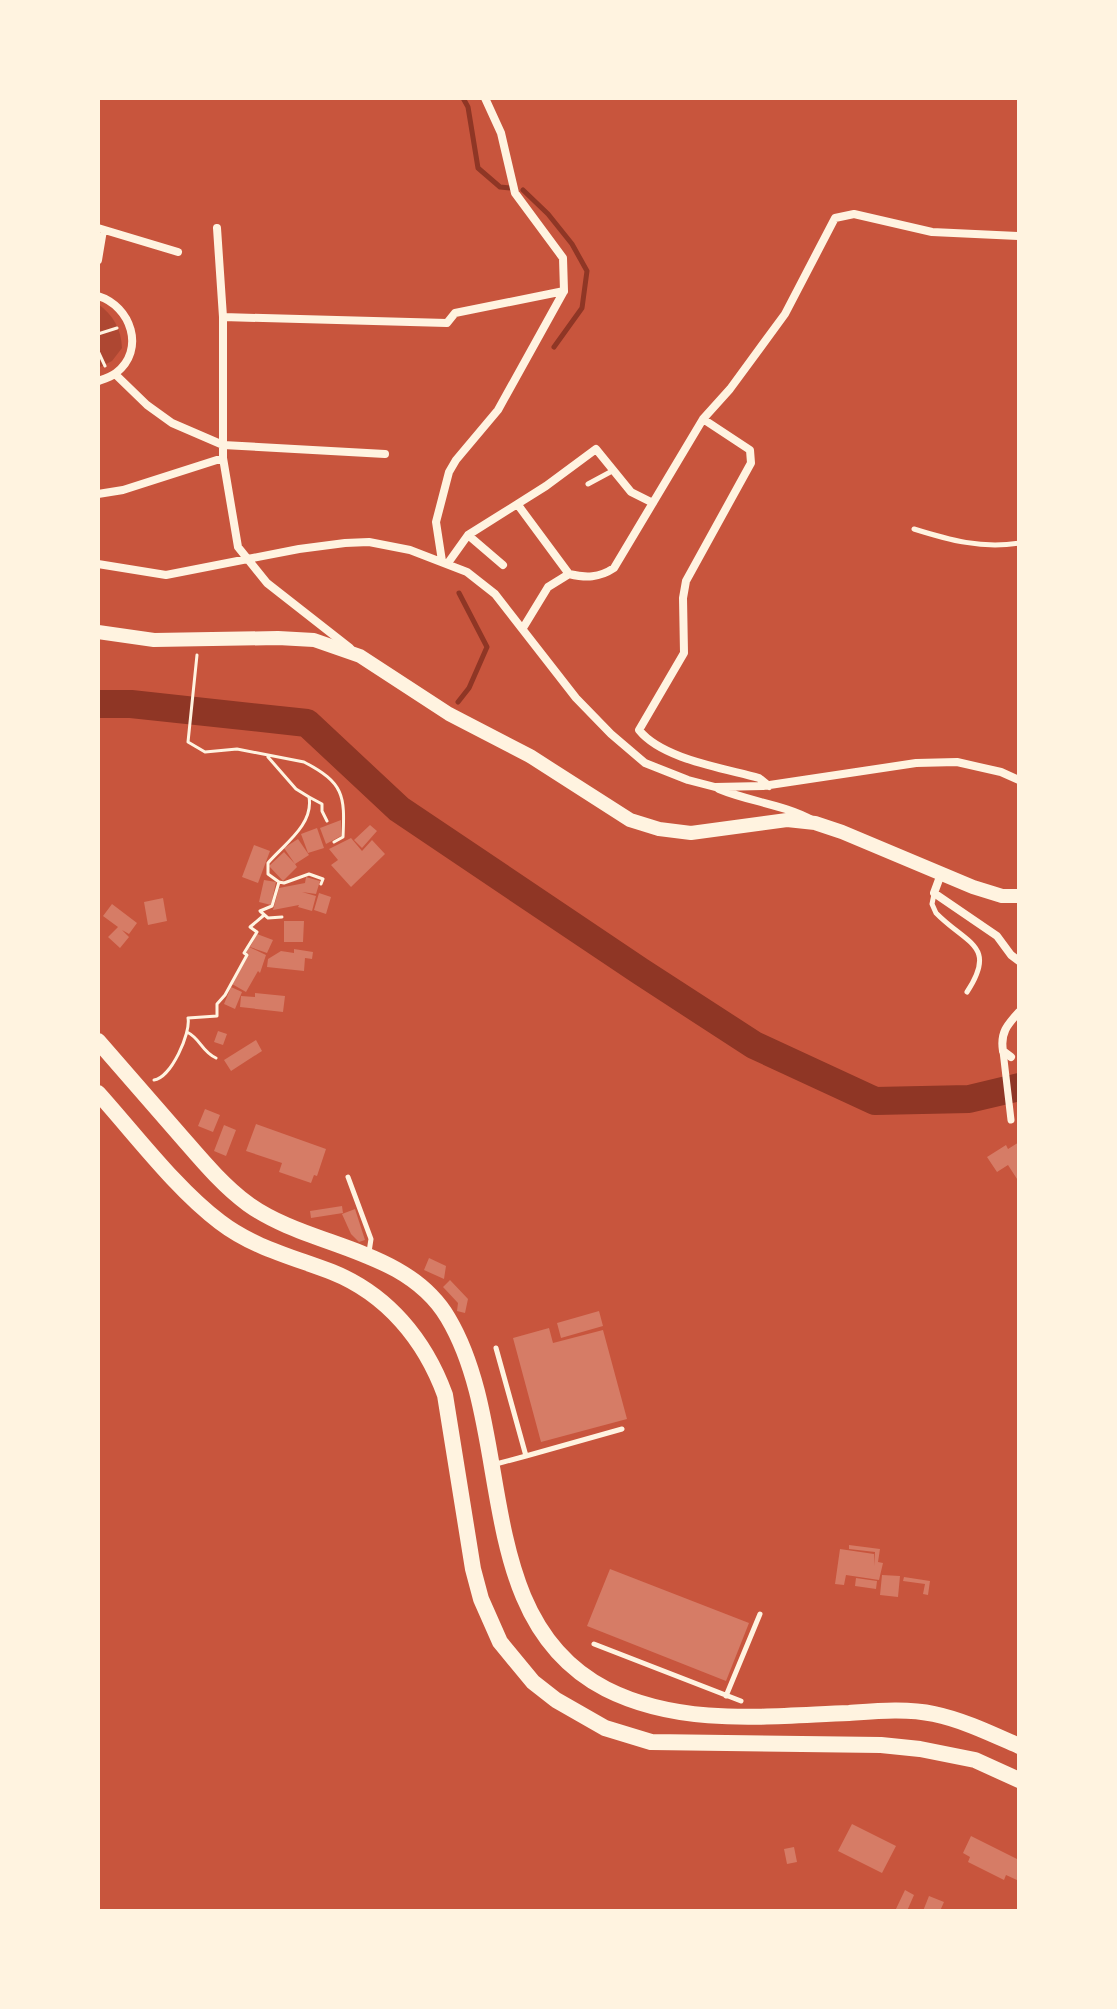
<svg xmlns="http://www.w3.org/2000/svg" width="1117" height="2009" font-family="Montserrat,sans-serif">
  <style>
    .green { fill: #ae4732 }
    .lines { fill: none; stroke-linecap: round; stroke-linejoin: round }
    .stream { stroke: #8f3625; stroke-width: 5 }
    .river { stroke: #8f3625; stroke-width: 28 }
    .building { fill: #d67c66 }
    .path { stroke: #fff3e0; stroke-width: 3 }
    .service { stroke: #fff3e0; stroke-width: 5 }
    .pedestrian { stroke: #fff3e0; stroke-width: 7 }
    .minor { stroke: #fff3e0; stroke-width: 8 }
    .secondary { stroke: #fff3e0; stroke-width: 14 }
    .trunk { stroke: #fff3e0; stroke-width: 16 }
  </style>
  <rect width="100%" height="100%" fill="#c8553d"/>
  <path class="green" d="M98,304c15,11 23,24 24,44l-10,13 -14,7z"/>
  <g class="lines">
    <path class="stream" d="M463,98l5,9 10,61 22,19 11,1
      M523,190l25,24 24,30 15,27 -5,37 -28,39
      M458,702l11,-14 18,-41 -28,-54"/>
    <path class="river" d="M98,704h33l176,19 92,86 241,162 114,74 121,56 94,-2 50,-12"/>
  </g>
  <path class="building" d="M341,820v16l-15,8 -6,-16z
    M370,825l7,6 -15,17 -8,-8z
    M317,828l7,20 -16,5 -7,-19z
    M351,838l11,13 10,-11 13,14 -34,33 -20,-22 7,-5 -9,-11z
    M298,839l11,16 -14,9 2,3 -14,14 -14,-15 15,-14 11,12 -11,-16z
    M254,845l16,6 -12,32 -16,-6z
    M306,877l14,4 -4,13 -14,-2 14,4 -4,15 -14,-4 1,-2 -26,5 6,-22 26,-5z
    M264,880l12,2 -5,23 -12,-3z
    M319,893l12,4 -5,17 -12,-4z
    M163,898l4,23 -19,4 -4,-23z
    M112,904l25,19 -8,11 -7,-4 7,7 -9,11 -12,-11 10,-10 -15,-11z
    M284,921h20l-1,21h-19z
    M257,934l16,6 -6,13 -17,-6z
    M249,947l17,8 -6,18 -2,-2 -12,21 -14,-8 17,-30 -3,-1z
    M294,949l19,3 -1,7 -7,-1 -1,13 -37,-4 1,-8 13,-8 13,2z
    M231,987l11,5 -7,17 -11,-5z
    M255,993l30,3 -2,16 -43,-5 1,-11 14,1z
    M218,1031l9,3 -4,11 -9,-3z
    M256,1040l6,11 -31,20 -7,-11z
    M205,1109l15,6 -7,17 -15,-6z
    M256,1124l70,25 -9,27 -3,-1 -3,8 -32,-11 3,-9 -36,-12z
    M224,1125l12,5 -10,26 -12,-5z
    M1019,1142v40l-11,-17 -11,7 -10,-15 19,-12 2,4z
    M342,1206l1,7 -32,5 -1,-7z
    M355,1209l10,31 -6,2 -8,-8 -9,-20z
    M429,1258l17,8 -2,13 -20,-9z
    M450,1280l18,19 -3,14 -8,-2 1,-8 -15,-16z
    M599,1311l4,15 -42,12 -4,-15z
    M549,1328l4,15 50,-13 24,89 -86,23 -28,-104z
    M849,1545l31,4 -2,13 5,1 -4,17 -33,-5 -2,10 -9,-1 5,-35 34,5v12l1,-14 -26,-3z
    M610,1569l139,54 -23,58 -139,-55z
    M882,1575l18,1 -2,21 -18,-2z
    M904,1577l26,4 -2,14 -5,-1 2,-10 -22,-3z
    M856,1578l21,3 -1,8 -21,-3z
    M852,1824l44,22 -14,27 -44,-22z
    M971,1836l48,24v21l-13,-6 -2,5 -36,-18 2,-5 -7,-4z
    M794,1847l3,15 -10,2 -3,-15z
    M905,1890l9,5 -7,16h-12z
    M929,1896l15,6 -4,9h-17z"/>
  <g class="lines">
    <path class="path" d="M98,334l19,-6
      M98,351l7,15
      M197,655l-9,87 17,10 32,-3 67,13c40,21 41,33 39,75l-9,5
      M268,757l28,32 13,8c5,28 -26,48 -41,66v11l11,8 -7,24 -12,5 8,7 14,-1
      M309,797l13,7v7l5,10
      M279,882l5,1 25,-9 14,5 -2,5
      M187,1032c14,7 14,19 29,26
      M154,1080c17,-2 37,-47 34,-62l29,-2v-12l8,-9 22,-40 -3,-2 13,-21 -7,-5 13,-11"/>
    <path class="service" d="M588,484l26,-14
      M914,529c35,11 68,20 105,14
      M934,894l-2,10 4,9c30,31 62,32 31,79
      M348,1177l23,62 -2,13
      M526,1456l96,-27
      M496,1464l30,-8 -30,-108
      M594,1644l147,57
      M726,1696l34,-82"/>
    <path class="pedestrian" d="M1003,1051l8,69"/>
    <path class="minor" d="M98,228l80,24
      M217,228l6,89v141l15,89 29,36 83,65
      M98,260l5,-30
      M98,296c33,10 48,54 18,77 -5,4 -12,6 -18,8
      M223,317l224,6 8,-10 109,-22
      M115,374l32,31 25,18 51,22 162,9
      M703,419l47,31 1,13 -65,118 -3,17 1,55 -45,77c23,29 84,38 120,48l10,8
      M98,494l25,-4 100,-32
      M518,505l51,69
      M468,535l35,30
      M442,561l-6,-39 13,-50 7,-12 42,-50 66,-119 -1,-33 -48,-65 -14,-60 -16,-35
      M448,563l20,-28 78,-49 50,-37 35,43 22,11
      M98,564l68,11 133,-26 46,-6 24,-1 41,8 57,22 28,22 81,104 35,36 34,29 43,17 27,7 48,-1 153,-23 41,-1 44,10 18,8
      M523,628l25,-41 21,-13c17,4 30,4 45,-6l89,-149 27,-30 55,-75 50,-96 19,-4 78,18 87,4
      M719,789c31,13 64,15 93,31
      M941,874l-7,19 63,43 14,19 8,6
      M1011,1057l-8,-6c-3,-18 4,-26 16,-39"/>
    <path class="secondary" d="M98,632l56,8 124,-2 36,2 46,16 89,58 81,42 100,64 29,9 32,4 96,-13 28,3 27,9 131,55 29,9h17"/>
    <path class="trunk" d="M98,1041c27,31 54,62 81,93 21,24 43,51 69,70 61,44 158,43 200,114 68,114 22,301 158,371 75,38 162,27 243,24 27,-2 58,-5 85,1 29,6 58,20 85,32
      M98,1093c36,40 79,97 122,129 34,26 73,35 112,50 55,22 93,68 113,123l28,174 8,30 19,43 33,40 23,18 49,28 46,14 230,3 39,4 55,11 44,20"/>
  </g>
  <rect width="1117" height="2009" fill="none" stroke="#fff3e0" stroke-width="200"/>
</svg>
